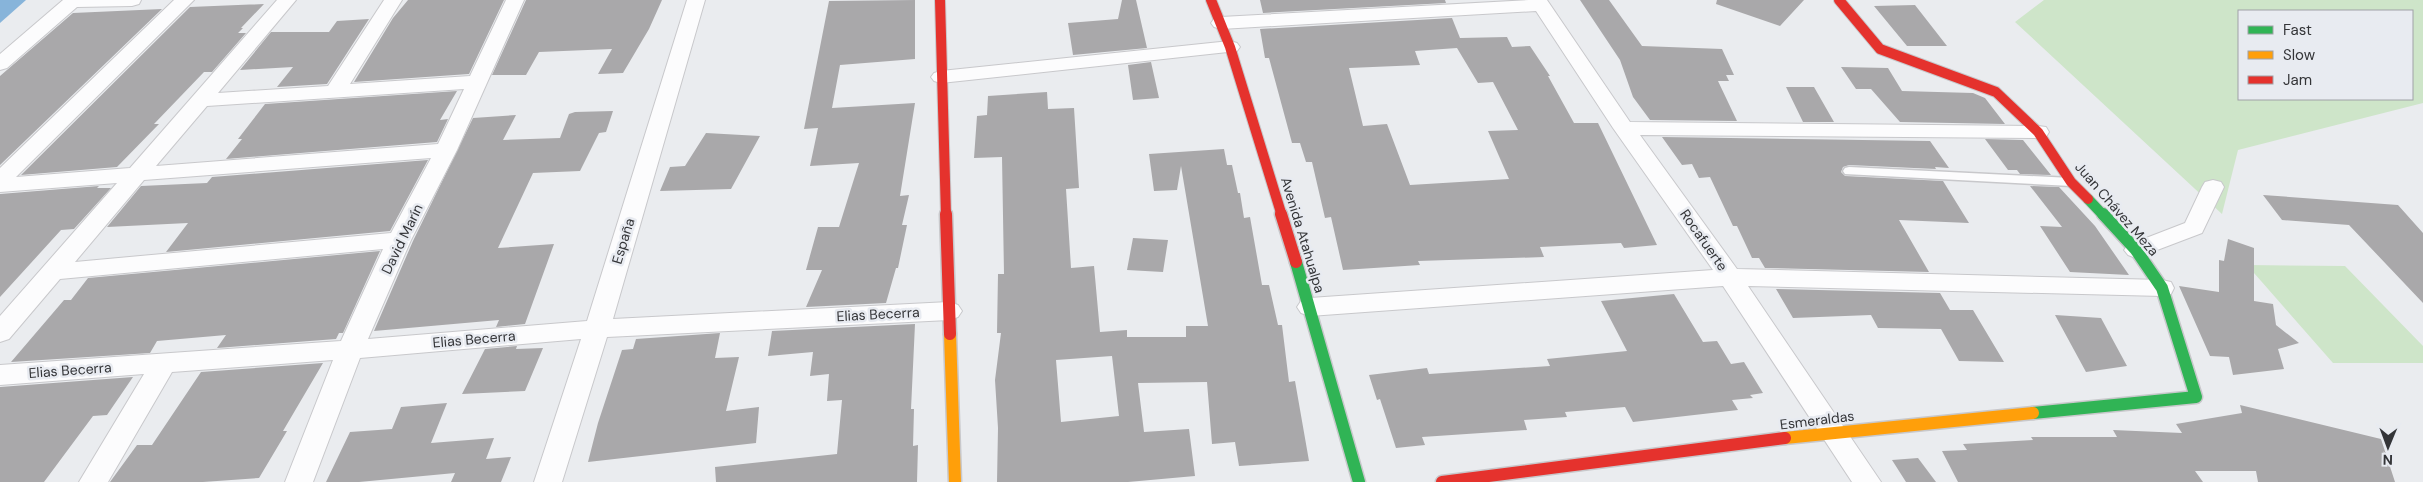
<svg xmlns="http://www.w3.org/2000/svg" width="2423" height="482" font-family="'DM Sans',sans-serif">
  <style>
    .green { fill: #cee5c9; fill-rule: evenodd }
    .water { fill: #87b4da }
    .building { fill: #a9a8aa; fill-rule: evenodd }
    .lines { fill: none; stroke-linecap: round; stroke-linejoin: round }
    .lane-casing { stroke: #c8c8cb; stroke-width: 3 }
    .street-casing { stroke: #c8c8cb; stroke-width: 2 }
    .fast-far1-casing { stroke: #c8c8cb; stroke-width: 12 }
    .fast-casing { stroke: #c8c8cb; stroke-width: 15 }
    .slow-casing { stroke: #c8c8cb; stroke-width: 15 }
    .jam-far1-casing { stroke: #c8c8cb; stroke-width: 12 }
    .jam-casing { stroke: #c8c8cb; stroke-width: 15 }
    .lane { fill: #fcfcfd; fill-rule: evenodd }
    .street { fill: #fcfcfd; fill-rule: evenodd }
    .fast-far1 { stroke: #30b455; stroke-width: 10 }
    .fast { stroke: #30b455; stroke-width: 12 }
    .slow { stroke: #ff9f0a; stroke-width: 12 }
    .jam-far1 { stroke: #e5322d; stroke-width: 10 }
    .jam { stroke: #e5322d; stroke-width: 12 }
    .labels { text-anchor: middle; stroke-width: 5; stroke-linejoin: round; paint-order: stroke }
    .street-label { font-size: 14px; fill: #343538; stroke: #e8ebf1 }
  </style>
  <rect width="100%" height="100%" fill="#eaecef"/>
  <path class="green" d="M2044,0h379v103l-185,47 -16,64 -207,-192zM2239,11h173v88h-173z
    M2247,265l98,1 78,80v17h-90z"/>
  <path class="water" d="M0,0h26l-26,23z"/>
  <path class="building" d="M408,0h96l-35,74 -115,8 39,-64z
    M526,0h136l-13,29 -26,44 -25,1 14,-25 -73,3 -13,23h-34z
    M915,0v59l-75,6 -8,43 83,-5 -15,93 9,-1 -7,30h5l-9,43h-2l-10,35 -80,4 16,-37h-16l12,-43h21l20,-64 -49,3 8,-38 -14,1 25,-128z
    M1122,0h14l11,48 -74,7 -5,-32 50,-4z
    M1260,0h185l1,3 -183,10z
    M1580,0h29l33,46 80,3 12,26h-8l3,6h-11l19,40 -87,-1 -17,-23 -13,-37z
    M1717,0h87l-24,26 -64,-22z
    M264,4l-23,24h2l-5,5h8l-34,39h-8l-50,52h5l-42,43 -96,8 169,-168z
    M1915,5l32,41h-40l-33,-40z
    M162,9l-162,156v-89l73,-63z
    M1452,18l8,20 47,-1 5,10 18,-1 20,30h-2l26,47h24l59,122 -33,3 -3,-5 -81,4 4,10 -126,4 2,4 -77,5 -12,-53 -6,1 -13,-56h-6l-6,-19h-8l-23,-85h-4l-5,-29zM1457,48l21,35 15,-1 25,48 -30,1 21,48 -99,6 -23,-61 -24,2 -14,-58 71,-3 -5,-14z
    M369,19l-42,65 -50,3 16,-20 -53,3 31,-38h58l8,-11z
    M1151,62l8,36 -26,2 -5,-35z
    M1841,67l47,1 14,23 71,2 12,5 20,26 -105,-2 -29,-33h-15z
    M1786,87h28l20,35h-31z
    M457,91l-17,29 8,-1 -11,23 -211,17 16,-20h-4l27,-35z
    M1047,92l1,17 26,-1 5,80 -13,1 5,79 23,-2 6,66 27,-2v7h59v-11h22l-27,-160 -4,24 -23,1 -5,-37 75,-5 3,16h5l6,28h2l4,25 6,-1 12,68h7l9,40h4l7,57 6,-1 14,80 -70,5 -4,-24 -23,2 -5,-62 -69,1 6,49 45,-3 6,47 -67,6h-131l1,-54 -3,-48 6,-47h-4l1,-59h6l-2,-117 -28,1 3,-42 10,-1 1,-19zM1112,356l7,60 -58,6 -5,-62z
    M613,111l-7,21 -7,1 -19,38 -47,2 -35,75 56,-4 -29,80 -29,3 3,-7 -125,11 39,-90 60,-123 43,-3 -13,25 57,-2 9,-24 6,-2z
    M706,133l54,3 -29,53 -71,2 10,-24 15,-1z
    M1662,137l268,4 19,27 -14,-1 1,2 -87,-4 -6,2 -2,5 4,4 98,5 26,42 -70,-3 30,52 -164,-4 -6,-10h-7l-15,-32h-4l-23,-49 -11,1 -7,-14 -10,1z
    M1985,139l38,1 28,35 -31,-1 -3,-4h-9z
    M428,160l-38,71 -224,21 22,-29 -81,4 34,-41 66,-3 5,-6z
    M99,186l-2,2h14l-37,41 -13,1 -61,67v-103z
    M2030,186l29,1 36,39 34,49 -59,-3 -30,-46 22,1z
    M2263,195l135,10 25,28v70l-74,-78 -67,-5z
    M1133,238l35,2 -5,32 -36,-2z
    M2228,239l26,9v53l19,3 3,21 23,18 -21,6 6,20 -51,6 -4,-18 -19,-1 -31,-70 40,6v-32l5,1z
    M380,251l-37,82h-4l-3,6 -119,9 9,-13 -69,6 -7,12 -139,9 53,-62h7l17,-22z
    M1776,289l164,4 10,17h23l31,52 -45,-1 -18,-32 -63,-1 -7,-13 -78,3z
    M1674,294l29,48 14,-1 14,23 13,-2 19,31 -13,2 3,3 -21,2 6,10 -105,12 -8,-15 -60,5 2,5 -43,3 3,10 -105,7 3,8 -29,3 -16,-49 -3,1 -8,-25 58,-7 2,6 121,-8 -3,-7 80,-8 -26,-50z
    M2055,315l46,3 26,48 -41,6z
    M915,324l-4,85h3l-1,37 5,-1 -1,37h-201l-1,-15 122,-13 5,-54 -15,1 2,-27 -19,2 3,-24 -45,4 4,-25z
    M720,333l-5,25 24,-1 -13,54 33,-4 -3,36 -168,19 10,-39 24,-73 11,-1 3,-10z
    M517,346l-1,3 27,-1 -18,43 -63,3 23,-45z
    M323,363l-40,68h4l-28,47 -56,4h-93l27,-37h15l49,-73z
    M133,377l-26,38 -14,1 -49,66h-44v-95z
    M447,403l-16,40 63,-5 -8,21 25,-2 -10,25h-50l4,-9 -96,9h-33l24,-50 42,-3 9,-22z
    M2240,405l141,34 14,43h-137l-2,-11h-61l8,11h-245l-16,-31 25,-1 -4,-6 70,-4 -2,-3h86l-4,-7 69,3 -6,-9 66,-11z
    M1918,458l18,24h-30l-14,-22z"/>
  <g class="lines">
    <g class="lane-casing">
      <path id="lane" d="M1849,167l222,11 6,4 -6,4 -226,-12 -2,-3 2,-3z"/>
    </g>
    <g class="street-casing">
      <path id="street" d="M63,0h78l-2,4 -7,2 -55,1 -70,61 -7,2v-16z
        M174,0h20l-178,177 114,-9 147,-168h19l-78,93 110,-7 56,-86h18l-52,84 120,-8 36,-76h18l-67,150 -46,90 -43,99 219,-18 100,-321h18l-92,319 336,-17 9,3 4,6 -4,6 -9,3 -342,17 -45,145h-28l47,-143 -221,19 -47,124h-28l48,-122 -161,12 -64,110h-29l65,-108 -144,11v-20l341,-24 42,-92 -323,30 -51,60 -9,3v-26l117,-133 -117,9v-24zM464,89l-26,55 -282,22 51,-60zM431,158l-40,75 -316,29 69,-82z
        M1529,0h18l83,122 408,4 8,1 3,5 -3,5 -8,1 -398,-3 97,134 425,11 9,2 3,6 -3,6 -9,2 -414,-10 133,196h-29l-129,-196 -413,30 -9,-3 -4,-6 4,-6 9,-3 403,-28 -100,-142 -77,-117 -315,18 -7,-2 -3,-4 3,-4 7,-2z
        M1230,41l7,2 3,4 -3,4 -296,32 -7,-2 -3,-4 3,-4 7,-2z
        M2213,180l8,2 3,5 -22,46 -58,22 -8,3 -8,-3 -4,-5 4,-5 57,-22 17,-36 3,-5z"/>
    </g>
    <g class="fast-far1-casing">
      <path id="fast-far1" d="M2088,199l16,17"/>
    </g>
    <g class="fast-casing">
      <path id="fast" d="M1296,262l63,220
        M2033,413l163,-16 -34,-109 -26,-38 -33,-36"/>
    </g>
    <g class="slow-casing">
      <path id="slow" d="M950,334l5,148
        M1785,438l248,-25"/>
    </g>
    <g class="jam-far1-casing">
      <path id="jam-far1" d="M940,0l6,216
        M1211,0l19,47 52,169
        M1839,0l41,49 116,43 42,40 33,50 17,17"/>
    </g>
    <g class="jam-casing">
      <path id="jam" d="M946,214l4,120
        M1281,214l15,48
        M1442,482l343,-44"/>
    </g>
    <use href="#lane" class="lane"/>
    <use href="#street" class="street"/>
    <use href="#fast-far1" class="fast-far1"/>
    <use href="#fast" class="fast"/>
    <use href="#slow" class="slow"/>
    <use href="#jam-far1" class="jam-far1"/>
    <use href="#jam" class="jam"/>
  </g>
  <g class="labels">
    <g class="street-label">
      <text transform="translate(2117 209) rotate(49)" y="5">Juan Chávez Meza</text>
      <text transform="translate(1303 235) rotate(73)" y="5">Avenida Atahualpa</text>
      <text transform="translate(402 239) rotate(-64)" y="5">David Marín</text>
      <text transform="translate(1704 240) rotate(55)" y="5">Rocafuerte</text>
      <text transform="translate(623 241) rotate(-73)" y="5">España</text>
      <text transform="translate(878 314) rotate(-3)" y="5">Elias Becerra</text>
      <text transform="translate(474 339) rotate(-5)" y="5">Elias Becerra</text>
      <text transform="translate(70 370) rotate(-4)" y="5">Elias Becerra</text>
      <text transform="translate(1817 420) rotate(-7)" y="5">Esmeraldas</text>
    </g>
  </g>
  <rect x="2238" y="10" width="175" height="90" fill="#e8ebf1" stroke="#a0a2a7"/>
  <rect x="2248" y="26" width="25" height="8" fill="#30b455" stroke="#a0a2a7"/>
  <text x="2283" y="35" font-size="15" fill="#343538">Fast</text>
  <rect x="2248" y="51" width="25" height="8" fill="#ff9f0a" stroke="#a0a2a7"/>
  <text x="2283" y="60" font-size="15" fill="#343538">Slow</text>
  <rect x="2248" y="76" width="25" height="8" fill="#e5322d" stroke="#a0a2a7"/>
  <text x="2283" y="85" font-size="15" fill="#343538">Jam</text>
  <g transform="translate(2388 447) rotate(181)" stroke="#e8ebf1" stroke-width="4" paint-order="stroke">
  <path d="M0-4L9 19L0 12L-9 19Z" fill="#343538"/>
  <text y="-8" font-size="14" font-weight="bold" text-anchor="middle" fill="#343538">N</text>
  </g>
</svg>
